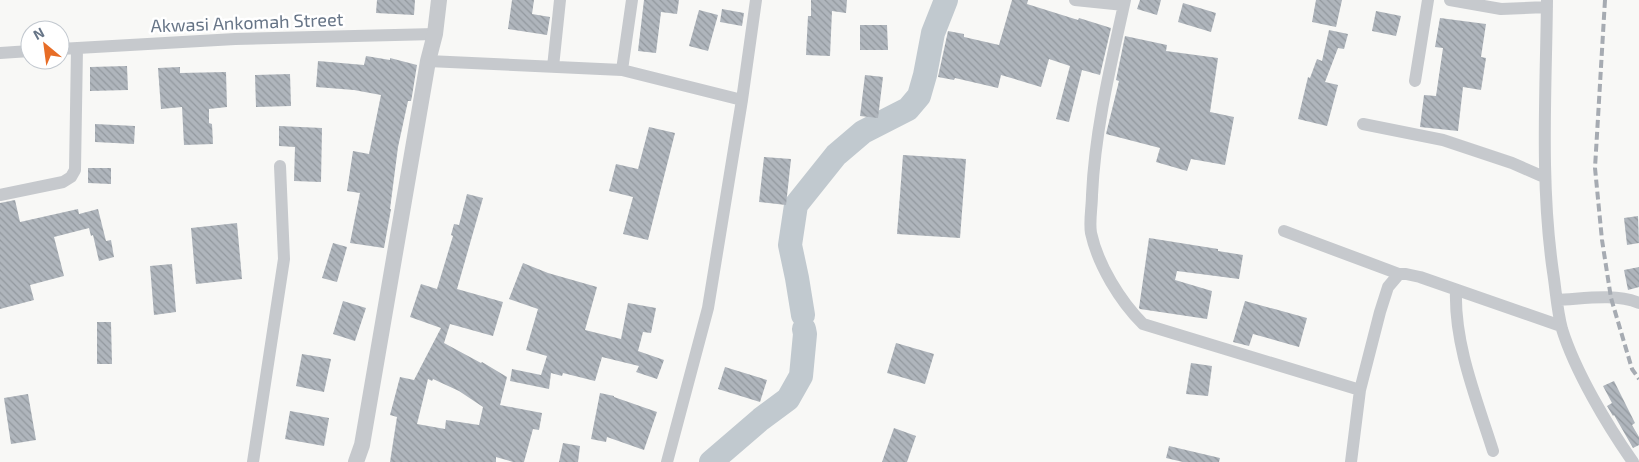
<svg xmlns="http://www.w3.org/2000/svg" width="1639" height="462" font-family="'Exo 2',sans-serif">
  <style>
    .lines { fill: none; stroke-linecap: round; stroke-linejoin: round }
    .river { stroke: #c1c9cf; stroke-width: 24 }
    .building { fill: url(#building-back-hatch); fill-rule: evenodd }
    .minor { stroke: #c6c9cd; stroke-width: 12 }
    .tertiary { stroke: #c6c9cd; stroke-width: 16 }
    .rail { stroke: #a6abb2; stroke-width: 4; stroke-dasharray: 8 4; stroke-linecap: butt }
    .labels { text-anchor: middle; stroke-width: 5; stroke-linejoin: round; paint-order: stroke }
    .street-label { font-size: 18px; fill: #677587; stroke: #fff }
  </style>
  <defs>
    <pattern id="building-back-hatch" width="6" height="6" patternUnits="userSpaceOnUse" patternTransform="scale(1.25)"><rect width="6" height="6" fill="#afb5bc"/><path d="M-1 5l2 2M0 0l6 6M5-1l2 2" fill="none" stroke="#92989e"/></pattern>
  </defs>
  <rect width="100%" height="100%" fill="#f8f8f6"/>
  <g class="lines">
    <path class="river" d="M803,315l-6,-37 -7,-33 6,-40 40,-50 27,-23 45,-23 11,-13 6,-21 8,-42 13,-33
      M711,462l50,-43 27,-20 13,-23 4,-42 -1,-5"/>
  </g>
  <path class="building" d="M377,0h38l-1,15 -38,-2z
    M512,0h22l-2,14 18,3 -3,18 -39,-6z
    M644,0h35l-2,14 -16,-2 -5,41 -18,-2z
    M811,0h36l-1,13 -14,-2 -2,45 -24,-1 2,-39h3z
    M1012,0h16l-1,4 51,16 1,-2 32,10 -11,47 -18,-5 -13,52 -13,-3 14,-53 -21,-7 -8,28 -40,-12 -3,13 -43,-10 -1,2 -16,-3 10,-46 16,3v3l35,8z
    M1140,0h21l-4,15 -20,-6z
    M1316,0h26l-6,27 -24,-5z
    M1183,3l33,10 -5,19 -33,-10z
    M722,9l22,4 -2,13 -22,-4z
    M699,10l19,5 -10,36 -19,-5z
    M1376,11l25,5 -5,20 -24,-5z
    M1440,18l46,6 -5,33 5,1 -5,32 -18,-3 -5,44 -38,-4 4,-32 12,1 7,-48 -8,-1z
    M860,25h27l1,25h-28z
    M1329,30l19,4 -4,15 -6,-1 -13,34 13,3 -11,41 -29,-7 10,-42 2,1 7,-19 5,2z
    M1125,36l42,9 -1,6 52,7 -8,54 24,5 -9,48 -34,-6 -4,12 -31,-9 4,-14 -54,-14 13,-53 -3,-1z
    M366,56l24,4v-2l27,7 -5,31 -1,5h-3l-10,46 -8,62h1l-7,39 -34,-5 10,-50 -13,-2 6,-40 16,3 12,-59 -27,-5 -38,-3 2,-26 46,4z
    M127,66l1,24 -38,1v-24z
    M180,67v6l46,-1 1,35 -18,2v14l3,1 1,20 -29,1 -2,-38 -21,2 -3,-41z
    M290,74l1,32 -35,1 -1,-32z
    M865,75l18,2 -5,41 -18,-2z
    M95,124l40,2 -1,18 -39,-2z
    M279,126l43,2 -1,54 -27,-1 1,-34 -16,-1z
    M649,127l26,6 -27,107 -25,-6 10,-37 -24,-6 7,-27 22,5z
    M903,155l63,4 -6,79 -63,-4z
    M764,157l27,2 -5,46 -27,-3z
    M88,168h23v16l-23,-1z
    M467,194l16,4 -26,91 46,13 -10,34 -43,-12 -6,19 37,20 1,-1 25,15 -7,28 42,8 -3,17 -6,-1 -9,33h-11l-17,-5v5h-106l7,-45 -7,-2 10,-38 14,3 27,-52 -31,-11 11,-33 16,5 16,-53 -2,-1 3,-11 5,1zM428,379l4,2 1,-2 26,12 24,16 -4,18 -33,-5 -1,9 -28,-5z
    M15,200l5,22 58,-13 1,5 19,-5 8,32 5,-1 3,17 -15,4 -6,-26 -2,1 -2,-8 -35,9 10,39 -34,9 4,15 -34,9v-106z
    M1638,216l1,27 -12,2 -3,-27z
    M237,223l5,56 -46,5 -5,-56z
    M1149,238l69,11v2l25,4 -4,24 -62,-8 -2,9 37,11 -5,28 -67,-10 -1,-1z
    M333,243l14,4 -10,35 -15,-4z
    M523,263l25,10 49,14 -12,43 36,9 7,-36 28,5 -5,25 -8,-1 -5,19 26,9 -7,19 -21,-7 3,-6 -37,-9 -7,24 -32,-8 -1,3 -11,-3 -2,16 -39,-8 2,-12 29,6 6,-19 -21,-6 12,-41 -29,-10z
    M172,264l4,48 -22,3 -4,-49z
    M1639,267v20l-11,3 -4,-20z
    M343,301l23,7 -11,33 -22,-7z
    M1245,301l62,17 -8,29 -46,-13 -4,12 -16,-4z
    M97,322h14l1,42h-15z
    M896,343l38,11 -9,30 -38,-11z
    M302,354l29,5 -7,33 -28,-6z
    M1191,363l21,3 -4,30 -22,-2z
    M725,367l42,13 -7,22 -42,-13z
    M1614,381l21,42 -3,2 7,12v8l-6,3 -19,-33 -1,1 -6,-10 5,-3 -9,-17z
    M600,393l14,3v1l43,15 -13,38 -37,-13 -1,5 -15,-3z
    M28,394l8,46 -25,4 -7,-46z
    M290,411l39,7 -5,28 -39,-7z
    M894,428l22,8 -9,26h-25z
    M563,443l17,3 -2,16h-19z
    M1169,446l51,12 -1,4h-36l-17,-4z"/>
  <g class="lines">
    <path class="minor" d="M1075,0l49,5
      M1125,0c-14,64 -30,129 -33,195 0,12 -3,26 -1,38 7,32 29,68 52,91l217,66
      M1450,0l51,9 46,-2
      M1547,0c-1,91 -7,182 6,272 3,19 4,39 9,57 13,42 45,96 71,133
      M60,49l175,-10 200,-5
      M0,53l30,-2
      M428,61l194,9 10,-70
      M553,67l7,-67
      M622,70l120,30 -34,208 -41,154
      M1415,81l13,-81
      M742,100l14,-100
      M1363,124l80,16 69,23 32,14
      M0,195l63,-13 8,-5 4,-7 2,-122
      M1284,231l115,43
      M1456,290c-2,55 21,110 37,161
      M1557,300c26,-1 57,-7 82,3
      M253,462l31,-203 -4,-93
      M1351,462l9,-72 20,-78 8,-25 11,-13h7l14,3 141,49"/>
    <path class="tertiary" d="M356,462l6,-17 66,-384 7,-27 4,-34"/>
    <path class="rail" d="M1605,0l-10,168 7,72 9,58 21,71 7,10"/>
  </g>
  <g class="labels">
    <g class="street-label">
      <text transform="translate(247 23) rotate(-2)" y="6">Akwasi Ankomah Street</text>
    </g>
  </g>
  <g transform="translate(45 45) rotate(331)"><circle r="24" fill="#ffffff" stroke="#c2c8cf"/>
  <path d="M0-4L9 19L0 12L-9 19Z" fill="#e76d27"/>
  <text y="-8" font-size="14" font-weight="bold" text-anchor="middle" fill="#677587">N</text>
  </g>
</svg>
